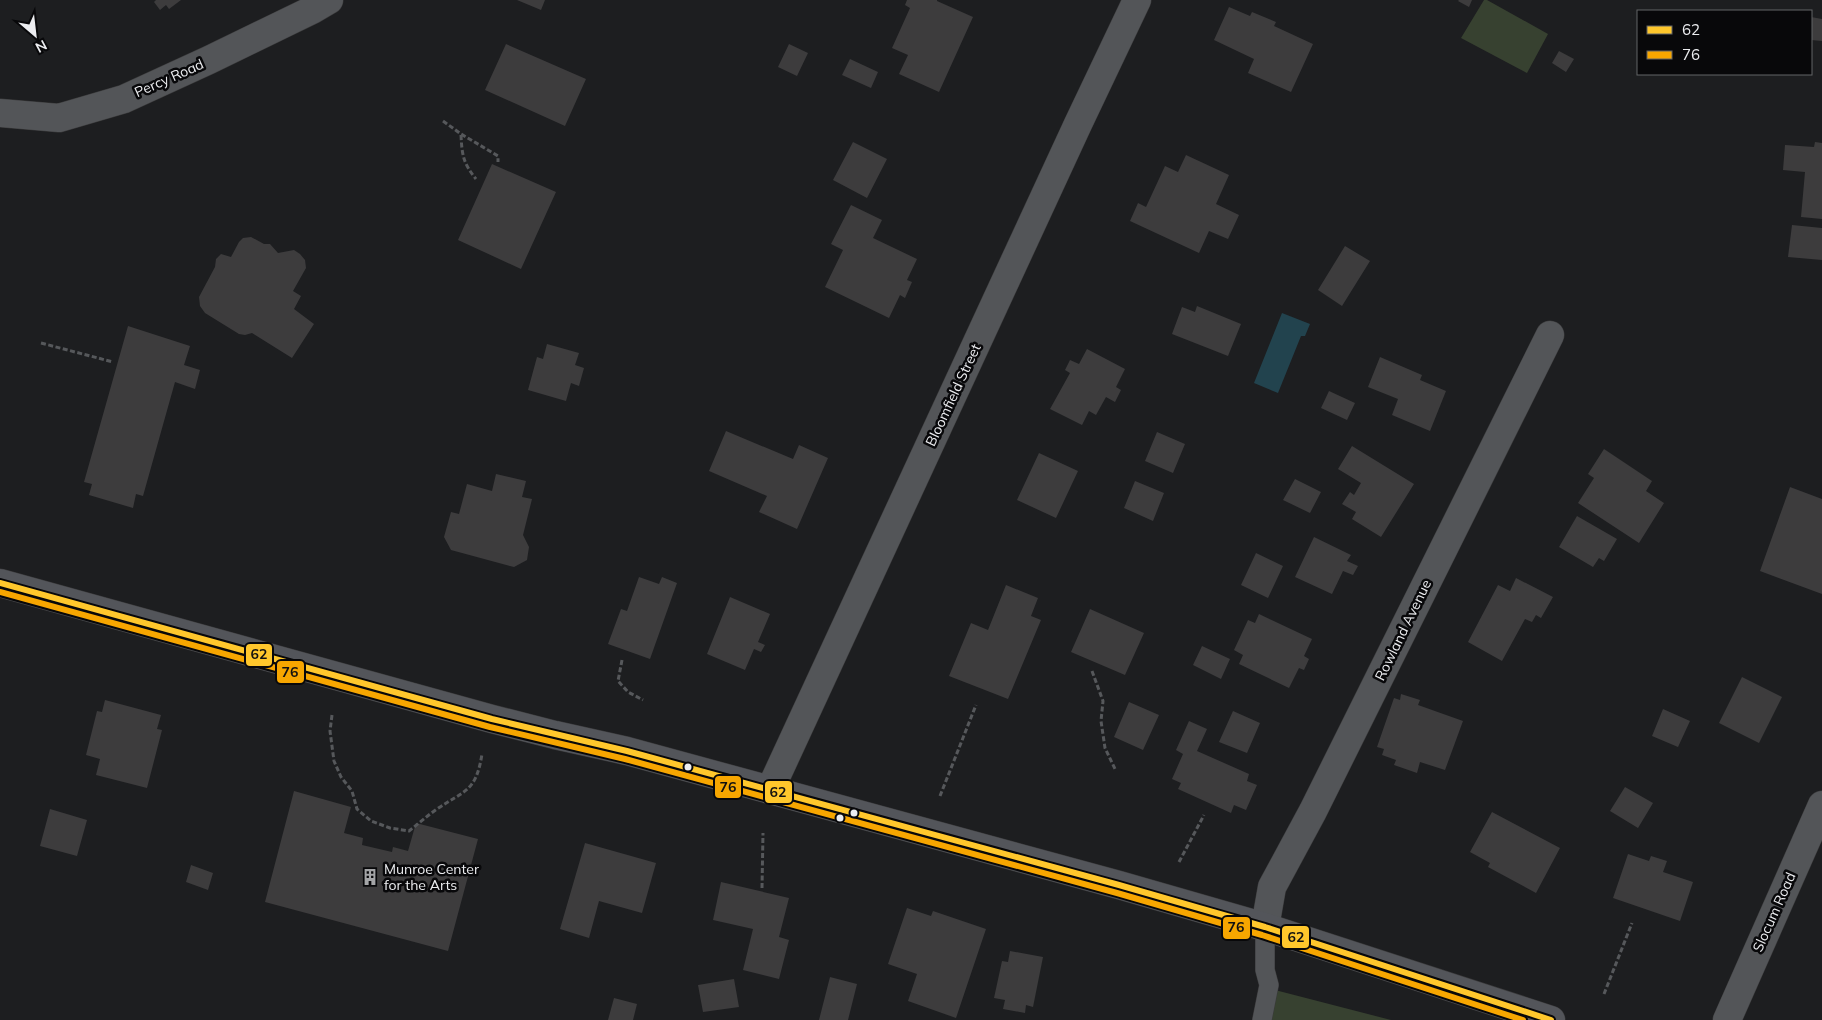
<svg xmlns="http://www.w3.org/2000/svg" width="1822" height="1020" font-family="Mulish,sans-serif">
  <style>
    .green { fill: #374130 }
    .water { fill: #22434e }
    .building { fill: #3d3c3d }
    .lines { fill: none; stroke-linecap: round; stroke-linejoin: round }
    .lane-casing { stroke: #3b3b3c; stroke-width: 20 }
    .street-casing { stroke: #3b3b3c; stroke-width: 29 }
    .primary-casing { stroke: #3b3b3c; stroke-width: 29 }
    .path { stroke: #56585b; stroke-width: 3; stroke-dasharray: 5 2.5; stroke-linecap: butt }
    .lane { stroke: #535558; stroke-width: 19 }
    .street { stroke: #535558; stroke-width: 28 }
    .primary { stroke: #53555a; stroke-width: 28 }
    .bus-1-casing { stroke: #08080a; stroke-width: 10 }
    .bus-2-casing { stroke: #08080a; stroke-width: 10 }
    .bus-1 { stroke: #ffc72c; stroke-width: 6 }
    .bus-2 { stroke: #f7a600; stroke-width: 6 }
    .bus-dot { fill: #ecedf0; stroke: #08080a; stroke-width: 2 }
    .labels { text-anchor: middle; stroke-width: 5; stroke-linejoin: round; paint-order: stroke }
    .street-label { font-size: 14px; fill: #ecedf0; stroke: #08080a }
    .poi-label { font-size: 14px; fill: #ecedf0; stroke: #08080a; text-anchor: start }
    .line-badge { stroke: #08080a; stroke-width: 2 }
    .pale-badge-label { font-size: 14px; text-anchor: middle; font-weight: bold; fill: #111 }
  </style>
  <rect width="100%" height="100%" fill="#1d1e20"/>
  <path class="green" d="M1484,0h3l61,34 -21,39 -66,-35z
    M1275,990l116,30h-123z"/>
  <path class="water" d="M1282,313l28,11 -5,12h-4l-23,57 -24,-10z"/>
  <path class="building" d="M156,0h25l-12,9 -3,-4 -6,5 -6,-8z
    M517,0h28l-4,10z
    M907,0h30v1l36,16 -34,75 -40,-18 9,-19 -16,-7 18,-40 -5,-3z
    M1459,0h13l-3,7 -11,-6z
    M1229,7l21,9 2,-4 24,10 -2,4 39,18 -22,48 -43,-19 6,-14 -40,-19z
    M1811,17l11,2v22l-11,-1z
    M506,44l80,35 -21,47 -80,-36z
    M789,44l19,9 -11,23 -19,-9z
    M1559,51l15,8 -8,13 -14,-9z
    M850,59l28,13 -7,16 -29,-13z
    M853,142l34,17 -20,39 -34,-18z
    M1815,142l7,1v76l-21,-2 4,-45 -22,-2 2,-25 29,2z
    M1186,155l43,20 -13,29 23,11 -11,24 -19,-8 -10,22 -69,-32 8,-18 8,4 19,-41 13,6z
    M492,164l64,28 -35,77 -63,-29z
    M851,205l31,15 -9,18 44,21 -10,21 5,2 -7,16 -5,-3 -11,23 -64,-31 18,-37 -12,-6z
    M1792,225l30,3v32l-34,-3z
    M251,237l13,7h6l8,9 16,-3 6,4 5,6 1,8 -13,23 8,5 -7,13 20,15 -22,34 -40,-25 -7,2 -6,-1 -34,-21 -5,-7 -1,-9 16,-30 1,-8 5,-5 10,3 8,-15 4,-4z
    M1345,246l25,15 -28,45 -24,-16z
    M1197,306l44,18 -13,32 -56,-22 10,-27 13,5z
    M128,326l62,20 -6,19 16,5 -5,19 -20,-7 -32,114 -7,-2 -3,14 -44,-13 3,-11 -8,-2z
    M547,344l32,9 -4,12 9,3 -5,18 -8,-3 -5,18 -38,-11 9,-33 6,2z
    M1087,349l38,20 -9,18 5,3 -6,12 -9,-5 -10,18 -7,-4 -7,14 -32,-16 20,-36 -5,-3 5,-10 9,4z
    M1380,357l42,18 -2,5 26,11 -16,40 -38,-16 6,-16 -30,-12z
    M1329,391l26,12 -8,17 -26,-12z
    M726,431l67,28 6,-14 29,13 -31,71 -38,-17 8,-16 -58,-25z
    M1157,432l28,12 -12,29 -28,-12z
    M1352,446l62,38 -33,53 -29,-18 4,-7 -14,-8 8,-12 4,3 7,-12 -23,-14z
    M1604,449l48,32 -6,10 18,12 -25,40 -61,-40 16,-25 -6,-4z
    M1039,453l39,18 -22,47 -39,-18z
    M496,474l30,7 -4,16 10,2 -9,36 6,12 -2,13 -13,7 -63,-17 -7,-13 7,-25 8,2 8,-30 25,7z
    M1295,479l26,13 -11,21 -27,-13z
    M1135,481l29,12 -11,28 -29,-13z
    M1790,487l32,12v95l-62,-23z
    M1577,516l40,23 -13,22 -5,-3 -6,9 -34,-20z
    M1314,537l37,18 -4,6 11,5 -5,9 -10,-4 -11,23 -37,-17z
    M1256,553l27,13 -15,32 -27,-13z
    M639,577l20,7 3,-7 15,6 -27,76 -42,-15 13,-35 6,2z
    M1516,578l37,19 -12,21 -5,-3 -4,7 -7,-3 -23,42 -34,-19 30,-57 12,6z
    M1006,585l32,13 -7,18 10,4 -33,79 -59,-23 22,-53 17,7z
    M730,597l40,17 -12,28 7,3 -4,7 -7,-3 -9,21 -38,-16z
    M1090,609l54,24 -19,42 -54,-23z
    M1259,614l53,25 -8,17 5,3 -5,11 -5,-2 -10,20 -50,-24 4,-9 -9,-5 14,-30 7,3z
    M1202,646l28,13 -9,20 -28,-14z
    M1742,677l40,20 -23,46 -40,-20z
    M1401,694l19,6 -2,5 45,16 -18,49 -25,-8 -3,11 -23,-8 2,-5 -14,-5 2,-6 -7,-2 17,-49 6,2z
    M105,700l56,15 -4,14 5,1 -15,58 -51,-13 4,-16 -14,-4 11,-44 5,1z
    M1129,702l30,13 -16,35 -29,-13z
    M1663,709l27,12 -12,26 -26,-11z
    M1233,711l27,12 -13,30 -28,-11z
    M1189,721l18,8 -10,22 52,23 -2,7 10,4 -11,25 -12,-5 -3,8 -53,-24 3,-6 -9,-4 11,-25 -7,-4z
    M1625,787l28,16 -15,25 -28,-17z
    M294,791l57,16 -7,26 19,5 -1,7 30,7 1,-5 15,4 8,-28 62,16 -30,112 -183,-49z
    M50,809l37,11 -10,36 -37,-10z
    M1492,812l68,36 -24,45 -48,-26 2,-4 -20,-11z
    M585,843l71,20 -14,50 -43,-12 -10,37 -29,-9z
    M1628,854l21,7 2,-5 16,5 -4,11 30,10 -13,39 -67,-23z
    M191,865l22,8 -5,17 -22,-8z
    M721,882l68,16 -10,39 10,3 -10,39 -36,-9 10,-41 -40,-9z
    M907,908l24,8 2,-5 53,18 -30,89 -48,-17 9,-27 -29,-10z
    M1010,951l33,6 -10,50 -7,-2 -1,8 -22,-4 2,-9 -11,-2 8,-37 6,1z
    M830,977l27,7 -9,36h-29z
    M734,979l5,28 -36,5 -5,-27z
    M614,998l23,6 -4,16h-25z"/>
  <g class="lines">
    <g class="lane-casing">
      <path id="lane" d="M1262,1020l7,-35 -4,-15v-43"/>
    </g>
    <g class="street-casing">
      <path id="street" d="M0,113l59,5 65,-19 85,-39 103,-50 17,-10
        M770,790l308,-666 59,-124
        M1265,927l7,-40 41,-76 237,-476
        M1727,1020l95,-215"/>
    </g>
    <g class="primary-casing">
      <path id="primary" d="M0,583l492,136 63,16 72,16 492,134 146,42 286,93"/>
    </g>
    <path class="path" d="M443,121l18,13 37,22v6
      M461,135c1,20 2,28 15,44
      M41,343l72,19
      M622,660l-4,21 10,11 15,8
      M1092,671l11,30 -2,20 4,27 11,23
      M332,715l-2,16 4,30 7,16 11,14 5,18 14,12 19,7 19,3c9,-7 18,-15 28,-22 28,-19 39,-17 45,-55
      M940,796l36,-91
      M1179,862l25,-47
      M762,888l1,-55
      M1604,994l28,-71"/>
    <use href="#lane" class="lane"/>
    <use href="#street" class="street"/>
    <use href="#primary" class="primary"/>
    <g class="bus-1-casing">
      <path id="bus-1" d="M0,583l492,136 135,32 492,134 146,42 286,93"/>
    </g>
    <g class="bus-2-casing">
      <path id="bus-2" d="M0,592l490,135 135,32 492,134 145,42 261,85"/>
    </g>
    <use href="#bus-1" class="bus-1"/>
    <use href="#bus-2" class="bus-2"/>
  </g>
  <defs>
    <g id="building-bare" transform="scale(1.35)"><path d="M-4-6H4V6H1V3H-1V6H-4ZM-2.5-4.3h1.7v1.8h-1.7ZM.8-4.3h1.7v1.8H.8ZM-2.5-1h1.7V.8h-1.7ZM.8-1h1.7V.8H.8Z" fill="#a4a5a7" stroke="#08080a" stroke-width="2.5" paint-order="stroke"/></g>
  </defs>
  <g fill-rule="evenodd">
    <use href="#building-bare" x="370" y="877"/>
  </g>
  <g class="bus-dot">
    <circle cx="688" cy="767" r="4.5"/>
    <circle cx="854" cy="813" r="4.5"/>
    <circle cx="840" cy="818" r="4.5"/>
  </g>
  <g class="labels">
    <g class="street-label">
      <text transform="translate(169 78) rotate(-24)" y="5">Percy Road</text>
      <text transform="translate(953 395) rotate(-65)" y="5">Bloomfield Street</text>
      <text transform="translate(1403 630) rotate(-64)" y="5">Rowland Avenue</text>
      <text transform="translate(1774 912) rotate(-66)" y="5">Slocum Road</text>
    </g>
    <g class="poi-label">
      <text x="384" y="874">Munroe Center<tspan x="384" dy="16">for the Arts</tspan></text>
    </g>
  </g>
  <g class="line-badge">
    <rect x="245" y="643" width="28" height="24" rx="5" fill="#ffc72c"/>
    <rect x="276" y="660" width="29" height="24" rx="5" fill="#f7a600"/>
    <rect x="714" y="775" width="28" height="24" rx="5" fill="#f7a600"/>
    <rect x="764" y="780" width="29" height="24" rx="5" fill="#ffc72c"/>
    <rect x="1222" y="916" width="29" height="24" rx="5" fill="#f7a600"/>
    <rect x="1281" y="925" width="29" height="24" rx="5" fill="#ffc72c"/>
  </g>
  <g class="pale-badge-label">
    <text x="259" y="659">62</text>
    <text x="290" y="677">76</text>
    <text x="728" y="792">76</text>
    <text x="778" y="797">62</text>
    <text x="1236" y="932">76</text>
    <text x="1296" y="942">62</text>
  </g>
  <rect x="1637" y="10" width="175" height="65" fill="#08080a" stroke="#636466"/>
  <rect x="1647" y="26" width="25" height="8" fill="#ffc72c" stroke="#636466"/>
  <text x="1682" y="35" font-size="15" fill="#ecedf0">62</text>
  <rect x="1647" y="51" width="25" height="8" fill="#f7a600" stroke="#636466"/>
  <text x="1682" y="60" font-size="15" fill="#ecedf0">76</text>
  <g transform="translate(35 35) rotate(152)" stroke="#08080a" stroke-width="4" paint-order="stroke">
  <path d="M0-4L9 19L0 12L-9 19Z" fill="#ecedf0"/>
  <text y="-8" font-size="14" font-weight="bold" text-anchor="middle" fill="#ecedf0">N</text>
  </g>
</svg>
